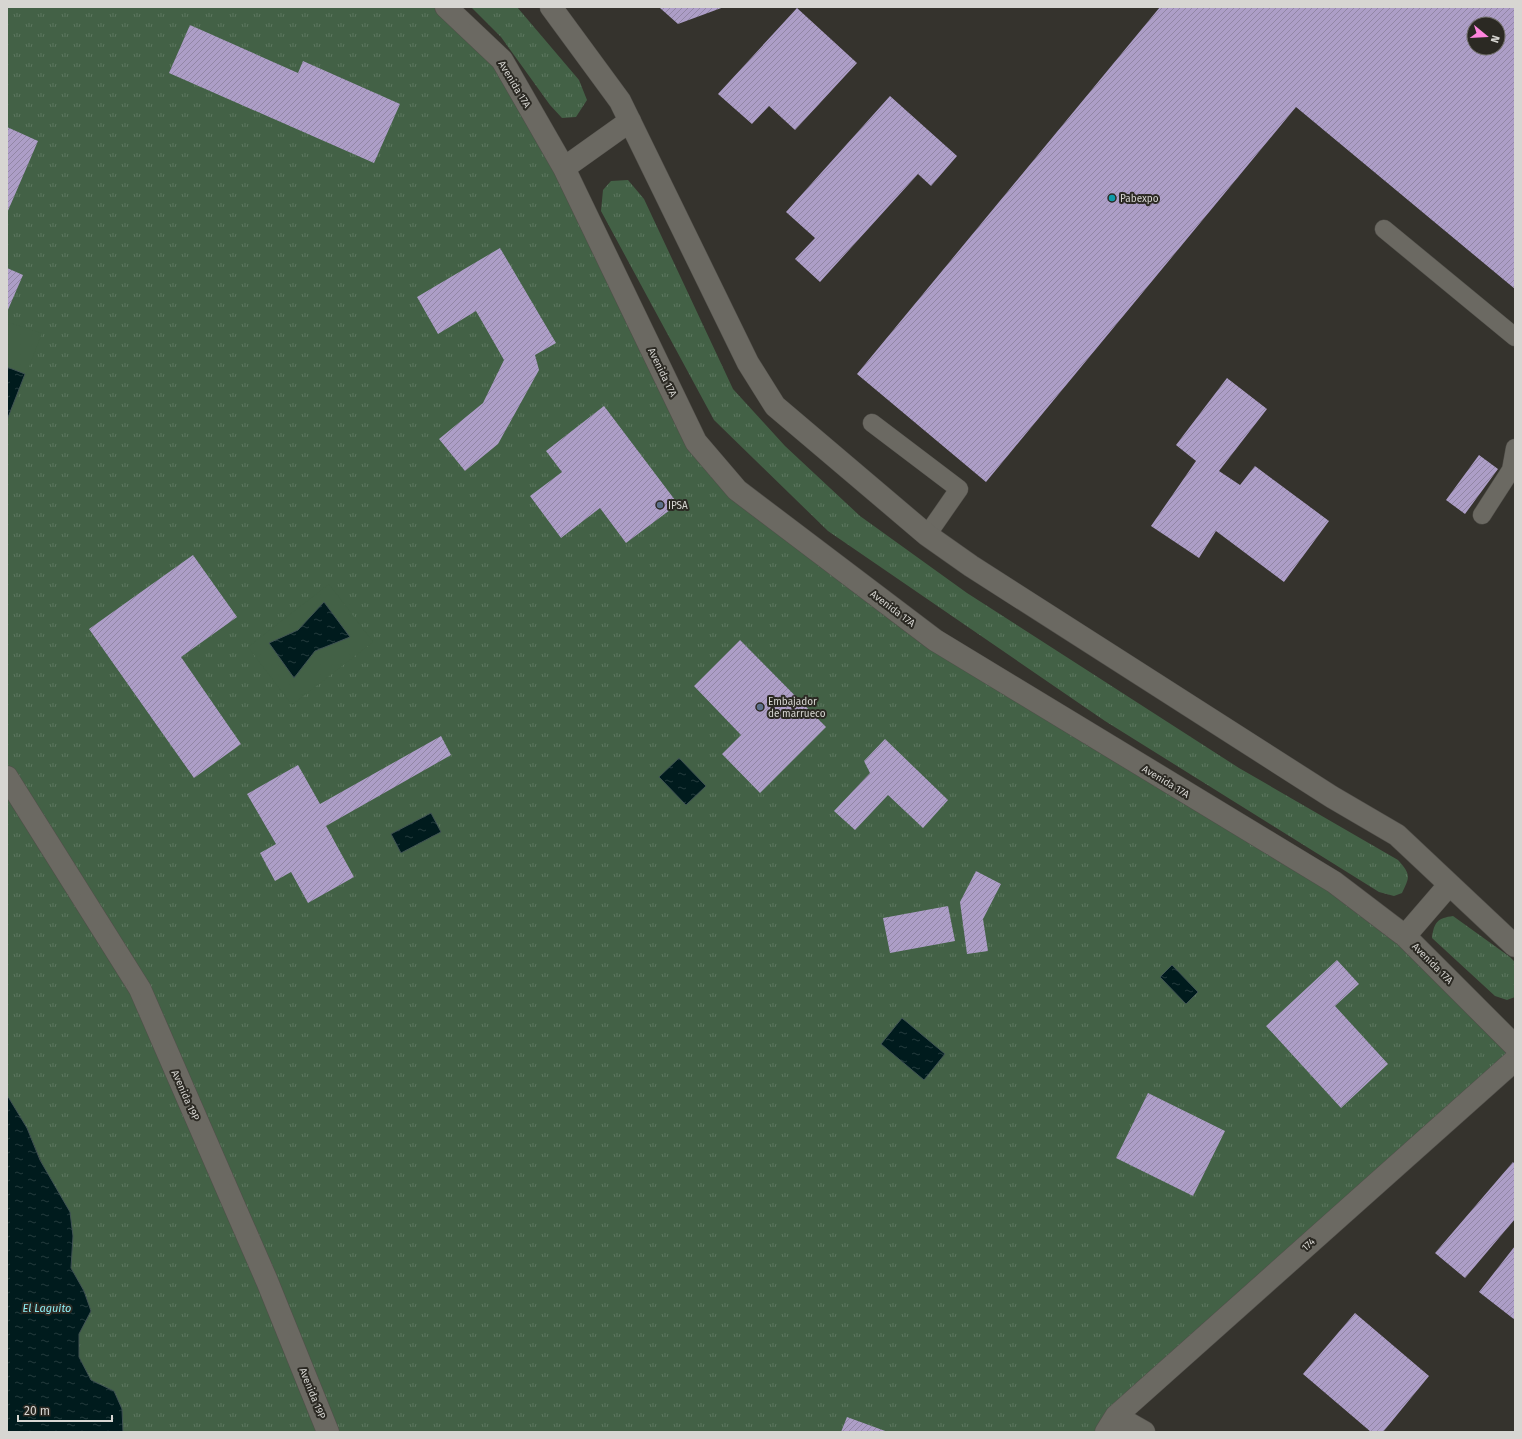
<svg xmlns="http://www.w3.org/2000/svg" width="1522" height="1439" font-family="'Fira Sans',sans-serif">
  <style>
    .grass { fill: url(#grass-tufts) }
    .pitch { fill: #436146 }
    .water { fill: url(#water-ripples); stroke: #405353 }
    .building { fill: url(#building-hatch); fill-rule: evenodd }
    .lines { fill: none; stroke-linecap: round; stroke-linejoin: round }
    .service-casing { stroke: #514f4a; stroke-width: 19 }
    .minor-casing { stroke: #514f4a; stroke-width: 23 }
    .secondary-casing { stroke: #514f4a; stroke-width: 23 }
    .service { stroke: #6b6962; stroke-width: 18 }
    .minor { stroke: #6b6962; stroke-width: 22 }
    .secondary { stroke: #6b6962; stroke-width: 22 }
    .culture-dot { fill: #0f9aa8; stroke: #2b2923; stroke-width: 1.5 }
    .service-dot { fill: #5c6f8a; stroke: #2b2923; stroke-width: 1.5 }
    .labels { text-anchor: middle; stroke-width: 4; stroke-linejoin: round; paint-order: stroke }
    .street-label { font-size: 10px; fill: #d7d6d2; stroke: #2b2923 }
    .poi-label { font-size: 10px; fill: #d7d6d2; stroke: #2b2923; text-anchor: start }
    .water-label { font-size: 11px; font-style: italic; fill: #8dedf3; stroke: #2b2923 }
  </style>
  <defs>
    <pattern id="grass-tufts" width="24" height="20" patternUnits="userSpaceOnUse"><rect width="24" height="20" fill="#436146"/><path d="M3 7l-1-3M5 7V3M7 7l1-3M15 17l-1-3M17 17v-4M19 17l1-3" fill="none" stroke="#5d7760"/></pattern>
    <pattern id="water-ripples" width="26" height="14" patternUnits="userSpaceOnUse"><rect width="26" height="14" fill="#001b1d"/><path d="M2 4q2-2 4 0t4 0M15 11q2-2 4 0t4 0" fill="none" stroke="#243b3d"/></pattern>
    <pattern id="building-hatch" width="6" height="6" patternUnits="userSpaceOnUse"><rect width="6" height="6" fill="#ad9ec7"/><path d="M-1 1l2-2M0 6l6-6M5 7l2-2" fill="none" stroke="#9286a5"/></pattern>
  </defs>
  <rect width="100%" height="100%" fill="#35332d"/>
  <path class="grass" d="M7,7h439l56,53 194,382 239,198 399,242 181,164 -409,386h-983l-1,-23 -8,-17 -23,-12 -12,-23v-23l12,-23 -7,-20 -13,-23 2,-32 -46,-108 -20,-33z
    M471,7h46l62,73 8,20 -11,17 -14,1 -12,-13 -49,-68z
    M628,180l16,19 89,190 52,57 75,70 107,77 272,175 159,92c13,15 12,16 4,33l-8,3 -15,-4 -274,-171 -277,-190 -114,-111 -113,-209 2,-21 8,-9z
    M1453,916l57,41 5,5v35l-8,3 -12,-4 -63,-58c2,-16 6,-20 21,-22z"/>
  <path class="pitch" d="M7,322l35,11 -35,91z
    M329,584l44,58 -81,63 -44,-58z"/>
  <path class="water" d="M7,367l18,7 -18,46z
    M324,602l26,35 -35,14 -21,27 -25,-35 29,-13z
    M679,758l27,28 -20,19 -27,-28z
    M431,813l10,19 -40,21 -10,-19z
    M1172,965l26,27 -12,12 -26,-27z
    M902,1018l43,36 -21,26 -43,-36z
    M7,1095l20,33 13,32 30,52 3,24 -2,32 13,23 7,20 -12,23v23l12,23 23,11 8,18 1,23h-116z"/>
  <path class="building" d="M661,7h63l-46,17 -18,-16z
    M1160,7h355v282l-219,-182 -310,375 -129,-108zM1474,24h24v24h-24z
    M797,8l60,55 -62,67 -26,-24 -17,18 -34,-30z
    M190,25l108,48 5,-12 97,43 -26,59 -205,-90z
    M890,96l67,60 -26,30 -13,-12 -98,108 -25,-23 20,-21 -29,-26z
    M7,127l31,14 -31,72z
    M500,248l56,95 -21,12 4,15 -41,74 -33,27 -26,-32 44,-36 21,-43 -28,-49 -38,23 -21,-37z
    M7,268l16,7 -16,37z
    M1227,378l40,31 -48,62 21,14 15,-19 74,55 -45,61 -68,-51 -17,27 -48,-32 45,-65 -20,-16z
    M604,406l74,98 -52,39 -26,-35 -39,30 -31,-42 32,-24 -16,-21z
    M1479,455l19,14 -33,45 -19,-14z
    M193,555l44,62 -56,40 60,87 -47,34 -105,-149z
    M740,640l86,87 -66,66 -38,-39 19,-19 -47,-49z
    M441,736l10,19 -125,71 28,51 -46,26 -17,-31 -16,9 -15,-28 16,-9 -29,-50 51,-29 22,39z
    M885,739l63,61 -25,28 -35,-33 -33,35 -21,-19 36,-38 -6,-12z
    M976,871l25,13 -18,35 5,32 -21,3 -7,-52z
    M948,906l7,35 -65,12 -7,-35z
    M1337,960l22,24 -24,22 53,58 -47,44 -75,-82z
    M1148,1093l77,38 -32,65 -77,-38z
    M1513,1162l2,2v55l-50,59 -30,-25z
    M1515,1246v74l-36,-28z
    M1355,1313l74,63 -46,56h-12l-68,-58z
    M847,1417l41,15h-47z"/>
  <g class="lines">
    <g class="service-casing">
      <path id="service" d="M1384,229l131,108
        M872,423l87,66 -32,46
        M1482,515l29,-45 4,-22"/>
    </g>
    <g class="minor-casing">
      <path id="minor" d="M7,777l133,212 127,292 61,151
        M1116,1416l28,16
        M1106,1432l10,-16 399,-356"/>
    </g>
    <g class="secondary-casing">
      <path id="secondary" d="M446,7l56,53 62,108 132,274 41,48 198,150 399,242 71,54 110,110
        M551,7l69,94 128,262 27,43 152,129 44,31 361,231 65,38 118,111
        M564,168l66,-47
        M1405,936l44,-51"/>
    </g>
    <use href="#service" class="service"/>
    <use href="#minor" class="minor"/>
    <use href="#secondary" class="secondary"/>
  </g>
  <circle class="culture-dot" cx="1112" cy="198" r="4"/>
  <g class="service-dot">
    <circle cx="660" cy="505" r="4"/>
    <circle cx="760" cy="707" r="4"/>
  </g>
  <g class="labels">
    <g class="street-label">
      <text transform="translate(515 84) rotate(59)" y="4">Avenida 17A</text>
      <text transform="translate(663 372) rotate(64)" y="4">Avenida 17A</text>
      <text transform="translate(893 608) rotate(37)" y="4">Avenida 17A</text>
      <text transform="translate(1166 781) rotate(31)" y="4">Avenida 17A</text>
      <text transform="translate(1433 963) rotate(45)" y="4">Avenida 17A</text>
      <text transform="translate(186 1095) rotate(66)" y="4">Avenida 19P</text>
      <text transform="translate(1308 1244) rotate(-42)" y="4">174</text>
      <text transform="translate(313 1393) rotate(68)" y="4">Avenida 19P</text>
    </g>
    <g class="poi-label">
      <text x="1120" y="202">Pabexpo</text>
      <text x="668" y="509">IPSA</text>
      <text x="768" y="705">Embajador<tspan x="768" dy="12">de marrueco</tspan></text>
    </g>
    <g class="water-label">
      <text x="47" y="1312">El Laguito</text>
    </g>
  </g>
  <rect width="1522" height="1439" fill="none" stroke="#d7d6d2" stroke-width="16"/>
  <g transform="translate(1486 36) rotate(108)"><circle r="19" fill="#2b2923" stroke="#706e69"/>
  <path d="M0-3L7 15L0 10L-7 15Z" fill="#ff85de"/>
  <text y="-6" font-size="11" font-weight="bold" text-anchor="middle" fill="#d7d6d2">N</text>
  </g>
  <path d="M18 1415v6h94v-6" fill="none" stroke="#d7d6d2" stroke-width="2"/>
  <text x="24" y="1415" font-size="12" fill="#d7d6d2" stroke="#2b2923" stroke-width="3" paint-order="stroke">20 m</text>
</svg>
